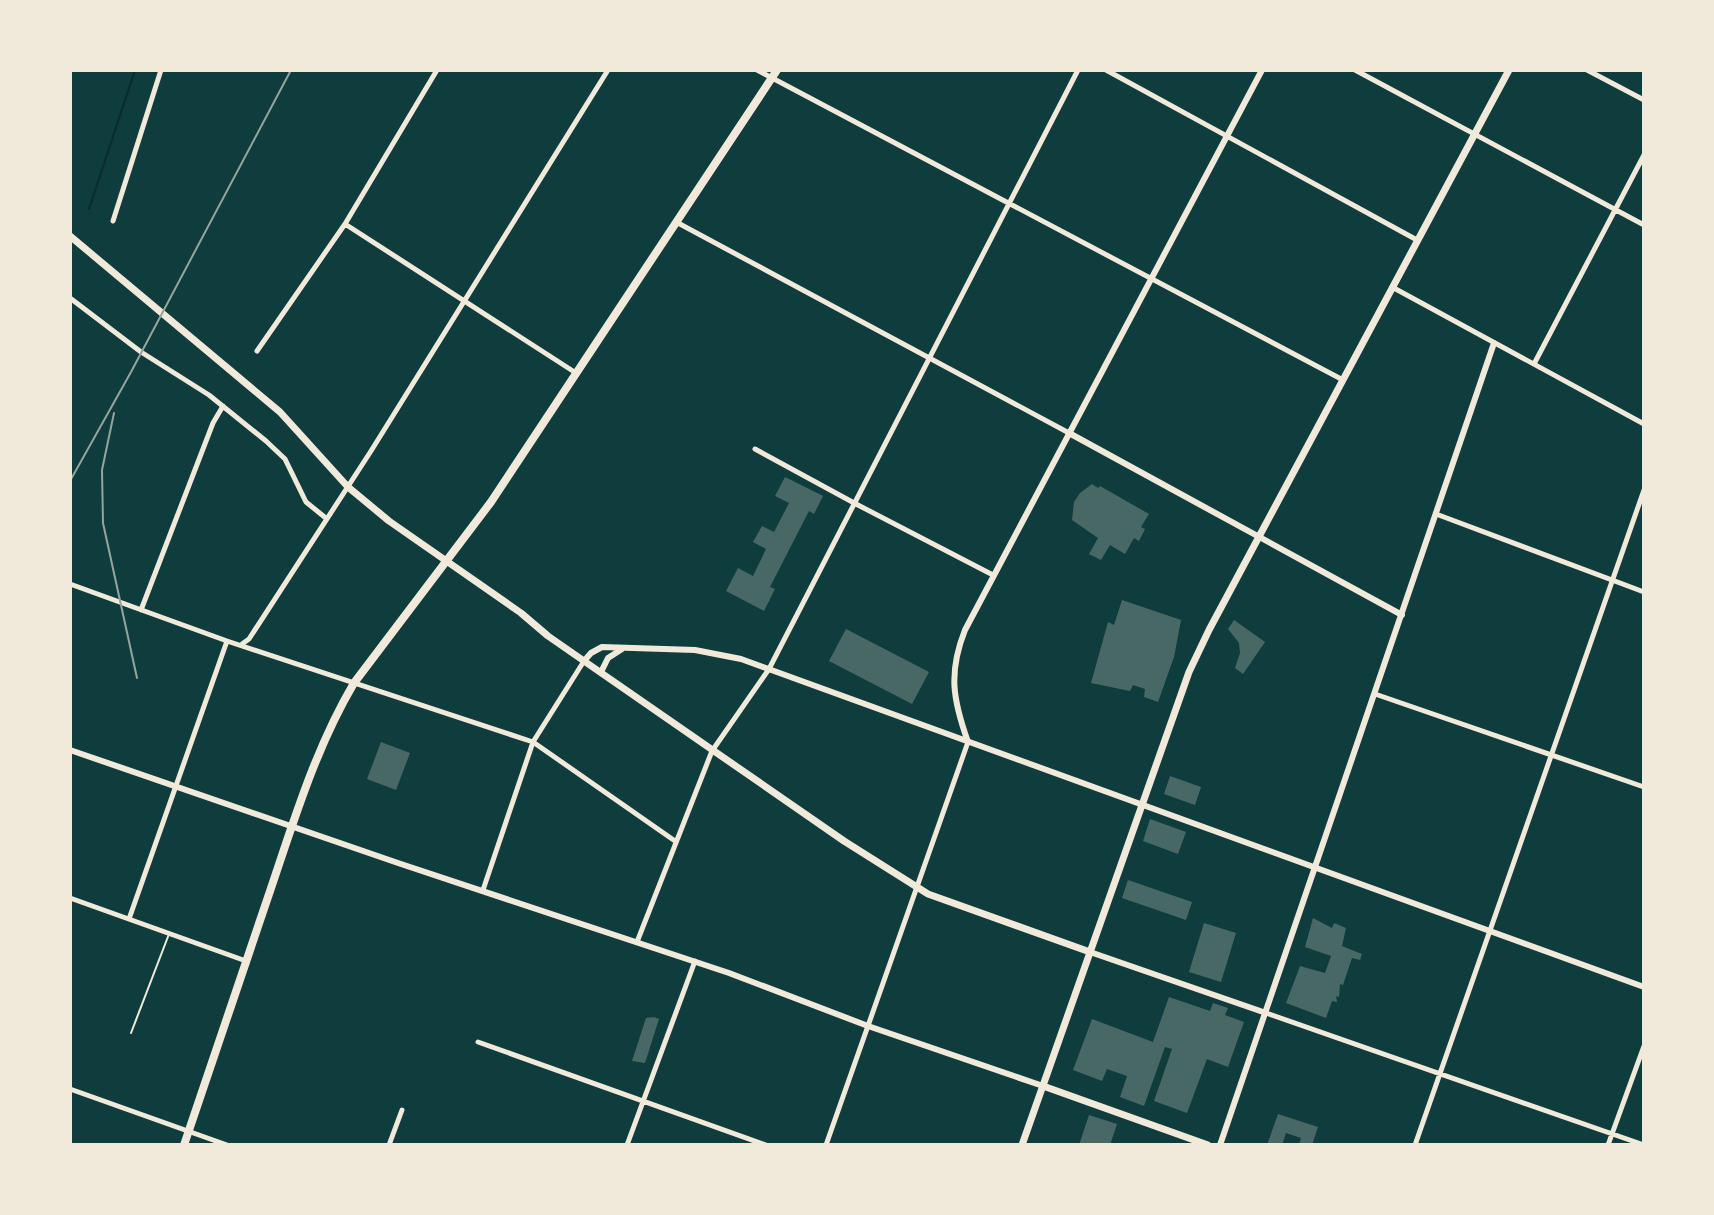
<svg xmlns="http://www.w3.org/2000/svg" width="1714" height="1215" font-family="Roboto,sans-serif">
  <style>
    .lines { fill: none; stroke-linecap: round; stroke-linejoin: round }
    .stream { stroke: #0a2a2b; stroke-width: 2 }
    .building { fill: #486865 }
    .service { stroke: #f1e9da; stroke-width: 2 }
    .minor { stroke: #f1e9da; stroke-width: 5 }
    .tertiary { stroke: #f1e9da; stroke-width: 6 }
    .secondary { stroke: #f1e9da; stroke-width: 7 }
    .primary { stroke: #f1e9da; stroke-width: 8 }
    .rail { stroke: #97a49c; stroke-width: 2 }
  </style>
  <rect width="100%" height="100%" fill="#0f3d3e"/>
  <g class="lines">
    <path class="stream" d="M89,209l46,-139"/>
  </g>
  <path class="building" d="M785,477l38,19 -9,18 -5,-3 -39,76 5,2 -11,22 -38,-20 12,-23 15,8 13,-27 -13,-7 9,-16 12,6 15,-29 -14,-7z
    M1092,484l6,4 2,-2 49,28 -8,13 4,2 -6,12 -5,-3 -9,16 -15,-9 -9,15 -12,-6 9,-16 -26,-18 2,-18 6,-9z
    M1122,600l59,20 -7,37 -16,45 -14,-5 1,-8 -12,-4 -3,6 -39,-8 17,-61 6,3z
    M1234,620l31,22 -22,32 -8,-6 5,-15 -1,-10 -11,-14z
    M846,629l83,43 -17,32 -83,-43z
    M381,742l29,11 -14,37 -29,-11z
    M1170,776l31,11 -6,18 -31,-11z
    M1150,819l36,13 -8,22 -35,-13z
    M1128,880l64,22 -6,18 -64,-22z
    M1313,918l19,10 2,-5 12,5 -4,18 20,8 -2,6 -8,-2 -9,27 -3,-1 -1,13 -3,-1 1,6 -5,-1 -6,17 -40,-15 14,-37 25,7 6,-17 -26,-9z
    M1204,923l32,10 -15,49 -32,-10z
    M1169,997l41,14 3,-8 15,5 -3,7 19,7 -16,45 -21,-8 -20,54 -33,-12 18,-52 -7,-2 -21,59 -24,-9 7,-21 -20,-7 -5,12 -29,-11 19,-51 61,23z
    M654,1017l5,2 -14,44 -13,-2 14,-43z
    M1278,1114l40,13 -6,18h-13l2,-7 -15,-5 -4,12h-15z
    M1089,1115l28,9 -7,21h-31z"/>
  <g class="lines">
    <path class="service" d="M131,1033l38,-99"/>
    <path class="minor" d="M757,70l586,310
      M1106,70l311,170
      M1355,70l289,155
      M1587,70l57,30
      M113,221l48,-151
      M678,223l391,210
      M345,224l231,149
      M1392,287l252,137
      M70,298l71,54 68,43 57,46 19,18 21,43 21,17
      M257,351l88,-127 92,-154
      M1534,364l110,-209
      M755,449l101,55 137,71
      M1436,514l208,78
      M70,584l157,57 306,101 142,99
      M141,610l72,-187 10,-17
      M242,644l7,-5 122,-188 237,-381
      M1375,694l269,93
      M483,890l50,-148 51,-81
      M70,898l176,63
      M129,919l98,-278
      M637,942l75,-191 57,-82 309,-599
      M1266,1013l378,132
      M478,1042l288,103
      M70,1089l157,56
      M389,1145l13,-35
      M627,1145l68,-184
      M826,1145l142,-403
      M1415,1145l229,-655
      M1608,1145l36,-99"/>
    <path class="tertiary" d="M1069,433l333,182
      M584,661l7,-8 11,-6 93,3 46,9 903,328
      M601,672l7,-14 14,-9
      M968,742c-15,-42 -20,-69 -3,-112l297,-560
      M70,750l328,113 331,110 139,53 175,60
      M1090,952l176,61
      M1220,1145l274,-802"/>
    <path class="secondary" d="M70,236l210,176 68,75 41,34 132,92 27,23 36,25 260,180 84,53 162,58
      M1043,1086l165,59
      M1022,1145l167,-473 20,-42 300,-560"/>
    <path class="primary" d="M184,1145c28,-83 56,-165 84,-248 25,-73 46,-146 86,-214l137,-181 286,-432"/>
    <path class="rail" d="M114,413l-12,57 1,53 34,155
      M70,481l61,-109 160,-302"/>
  </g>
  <rect width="1714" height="1215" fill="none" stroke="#f1e9da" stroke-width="144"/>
</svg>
